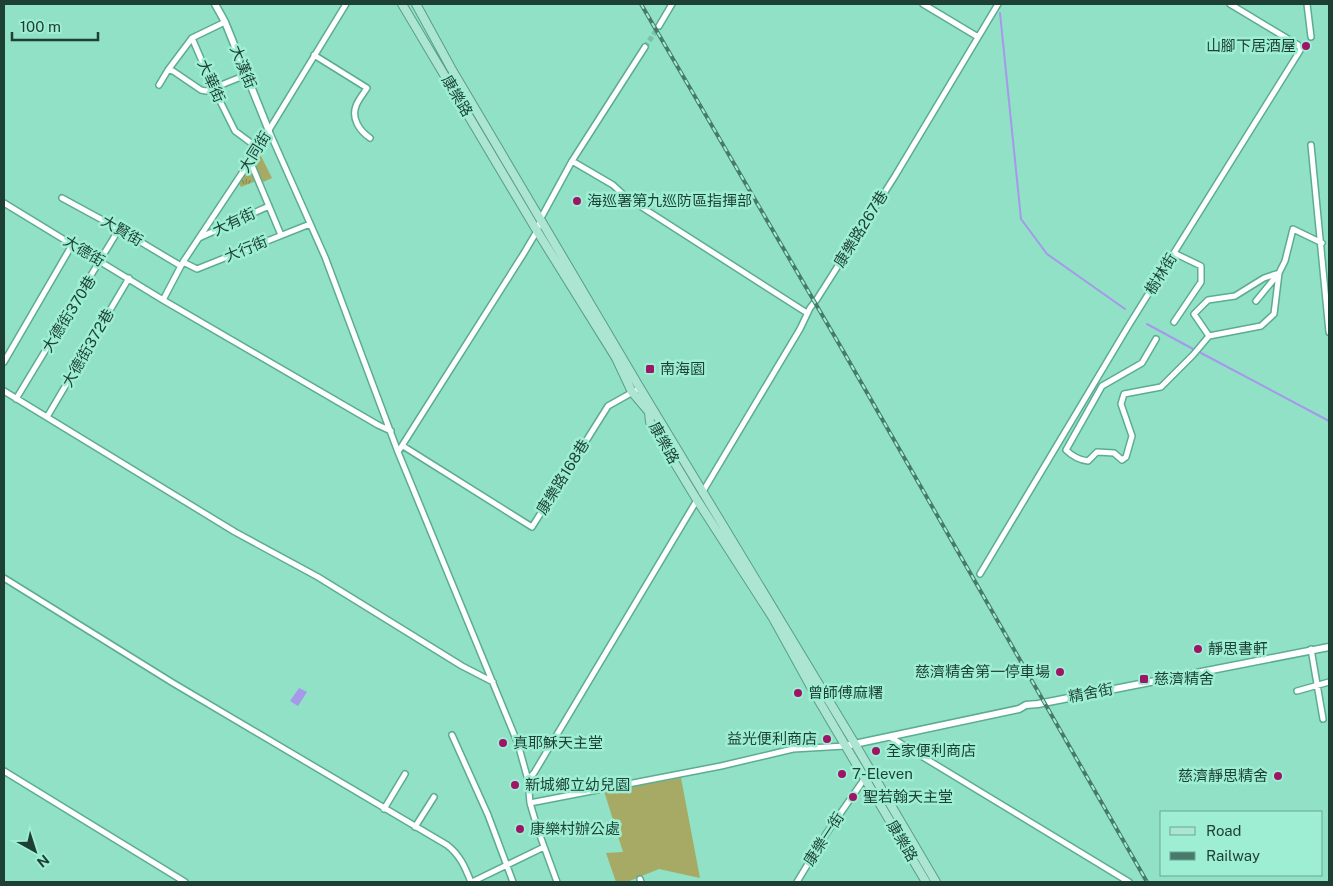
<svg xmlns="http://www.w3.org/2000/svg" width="1333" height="886" font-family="'Public Sans','Noto Sans TC',sans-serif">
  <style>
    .grass { fill: #a6aa64 }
    .park { fill: url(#park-tufts) }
    .water { fill: #a698ea }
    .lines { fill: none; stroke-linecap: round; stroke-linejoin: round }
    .stream { stroke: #a698ea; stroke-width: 2 }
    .minor-tunnel { stroke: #79c1a9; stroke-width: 5; stroke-dasharray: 5 2.5; stroke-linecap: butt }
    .minor-casing { stroke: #5cac93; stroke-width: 8 }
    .tertiary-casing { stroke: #5cac93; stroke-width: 9 }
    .primary-casing { stroke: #589f88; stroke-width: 10 }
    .minor { stroke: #fff; stroke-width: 5 }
    .tertiary { stroke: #fff; stroke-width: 6 }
    .primary { stroke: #ade5d3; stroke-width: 8 }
    .rail-casing { stroke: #477a6a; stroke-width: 4 }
    .rail { stroke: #9deed3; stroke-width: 2; stroke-dasharray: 5.5; stroke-linecap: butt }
    .poi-dot { fill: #9d1666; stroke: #9deed3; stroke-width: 2 }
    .labels { text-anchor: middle; stroke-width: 5; stroke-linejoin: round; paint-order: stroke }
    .poi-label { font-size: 15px; fill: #1d3f34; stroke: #9deed3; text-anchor: start }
    .street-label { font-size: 15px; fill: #1d3f34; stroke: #9deed3 }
  </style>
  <defs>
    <pattern id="park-tufts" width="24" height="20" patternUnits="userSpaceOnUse" patternTransform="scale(1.25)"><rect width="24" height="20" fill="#a6aa64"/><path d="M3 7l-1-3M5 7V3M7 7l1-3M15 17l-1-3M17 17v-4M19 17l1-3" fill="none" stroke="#878c53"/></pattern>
  </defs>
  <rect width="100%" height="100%" fill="#90e1c6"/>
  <path class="grass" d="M261,156l11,22 -9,4 -11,-21z
    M681,778l19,100 -41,-9 -32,13h-11l-10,-29 17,-1 -19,-61z"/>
  <path class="park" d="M249,166l7,15 -15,6 -3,-5z"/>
  <path class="water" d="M299,688l8,4 -9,14 -8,-5z"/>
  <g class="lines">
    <path class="stream" d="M1000,13l21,206 26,35 78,55
      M1147,324l46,25
      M1201,353l128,68"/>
    <path class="minor-tunnel" d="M645,47l14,-21"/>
    <g class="minor-casing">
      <path id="minor" d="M923,4l55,33
        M1307,4l4,33
        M659,26l13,-22
        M192,38l22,51 21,42 23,17
        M314,55l53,33c-3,5 -9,12 -11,18 -5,13 4,25 14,32
        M168,70l5,1 28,19 5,1 40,-16
        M159,85l9,-15 24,-32 33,-16
        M269,131l56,126 73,195 120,292 10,36 2,23 8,27 19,52
        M1311,145l18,187
        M250,161l31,74
        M572,161l41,24 13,12 181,116
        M62,198l57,31 62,37
        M4,203l159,97 215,125 13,6
        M199,238l70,-32
        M183,262l14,7 113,-45
        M163,300l20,-38 67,-101 96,-157
        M1256,301l23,-28 6,-12 8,-32 29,14
        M1174,322l27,-40v-16l-27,-13
        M1156,339l-14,24 -40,23 -36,64c6,6 13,10 22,11l9,-9 17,1 8,7 4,-3 6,-21 -11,-32 3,-10 37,-7 32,-32 16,-19 -15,-22 14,-14 27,-4 29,-18 15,-5 -5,41 -13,12 -52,10
        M4,362l68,-117
        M4,391l231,141 83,45 144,89 31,16
        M16,399l103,-170
        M47,417l82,-139
        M403,446l129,81 76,-121 32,-18
        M398,452l126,-199 13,-22 4,-13 31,-57 73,-114
        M702,493l98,-164 10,-21 7,-9 78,-123 103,-172
        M980,574l149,-249 172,-276 -3,-4 -68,-41
        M4,578l169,105 274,162c13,10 18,22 24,37
        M1311,649l12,70
        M1297,691l32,-9
        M452,735l36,80 25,67
        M890,737l239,145
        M4,771l181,111
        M528,780l6,-7 163,-273
        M530,803l191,-37 72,-17 52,-3
        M384,809l21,-35
        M415,827l19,-30
        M640,879l1,3
        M472,882l72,-35
        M797,882l29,-48 39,-56 8,-4"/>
    </g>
    <g class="tertiary-casing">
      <path id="tertiary" d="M215,4l10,18 44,109
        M845,746l174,-37 7,-4 12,-1 291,-57"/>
    </g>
    <g class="primary-casing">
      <path id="primary" d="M402,4l135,227 79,127 16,34 17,20 1,10 47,78 76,118 43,78 110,186
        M416,4l35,64 189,320 215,356 81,138"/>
    </g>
    <use href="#minor" class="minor"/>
    <use href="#tertiary" class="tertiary"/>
    <use href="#primary" class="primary"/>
    <g class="rail-casing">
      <path id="rail" d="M641,4l201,345 305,533"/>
    </g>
    <use href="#rail" class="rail"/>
  </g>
  <g class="poi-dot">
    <circle cx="1306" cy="46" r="5"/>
    <circle cx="577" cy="201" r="5"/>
    <rect x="645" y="364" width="10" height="10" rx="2.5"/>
    <circle cx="1198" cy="649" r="5"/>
    <circle cx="1060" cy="672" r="5"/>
    <rect x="1139" y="674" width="10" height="10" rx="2.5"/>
    <circle cx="798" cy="693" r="5"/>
    <circle cx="827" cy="739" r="5"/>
    <circle cx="503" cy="743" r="5"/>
    <circle cx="876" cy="751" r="5"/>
    <circle cx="842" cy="774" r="5"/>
    <circle cx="1278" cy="776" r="5"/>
    <circle cx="515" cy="785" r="5"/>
    <circle cx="853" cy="797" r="5"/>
    <circle cx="520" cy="829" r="5"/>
  </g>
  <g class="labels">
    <g class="poi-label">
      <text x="1296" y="51" text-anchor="end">山腳下居酒屋</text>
      <text x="587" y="206">海巡署第九巡防區指揮部</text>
      <text x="660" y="374">南海園</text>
      <text x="1208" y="654">靜思書軒</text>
      <text x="1050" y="677" text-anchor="end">慈濟精舍第一停車場</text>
      <text x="1154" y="684">慈濟精舍</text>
      <text x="808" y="698">曾師傅麻糬</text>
      <text x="817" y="744" text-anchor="end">益光便利商店</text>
      <text x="513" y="748">真耶穌天主堂</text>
      <text x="886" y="756">全家便利商店</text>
      <text x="852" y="779">7-Eleven</text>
      <text x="1268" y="781" text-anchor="end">慈濟靜思精舍</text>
      <text x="525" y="790">新城鄉立幼兒園</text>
      <text x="863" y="802">聖若翰天主堂</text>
      <text x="530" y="834">康樂村辦公處</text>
    </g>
    <g class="street-label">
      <text transform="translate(243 67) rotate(68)" y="5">大漢街</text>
      <text transform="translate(211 81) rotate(66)" y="5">大華街</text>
      <text transform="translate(457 96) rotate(59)" y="5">康樂路</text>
      <text transform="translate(255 152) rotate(-58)" y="5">大同街</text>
      <text transform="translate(234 222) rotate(-25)" y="5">大有街</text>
      <text transform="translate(861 229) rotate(-58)" y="5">康樂路267巷</text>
      <text transform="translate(122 231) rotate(30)" y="5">大賢街</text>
      <text transform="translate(246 249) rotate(-22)" y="5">大行街</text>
      <text transform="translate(84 251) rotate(31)" y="5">大德街</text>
      <text transform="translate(1161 274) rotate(-58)" y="5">樹林街</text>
      <text transform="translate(69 314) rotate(-58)" y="5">大德街370巷</text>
      <text transform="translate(88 348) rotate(-60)" y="5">大德街372巷</text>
      <text transform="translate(664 443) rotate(61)" y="5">康樂路</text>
      <text transform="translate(563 477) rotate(-58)" y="5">康樂路168巷</text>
      <text transform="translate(1091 693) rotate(-11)" y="5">精舍街</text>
      <text transform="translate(824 839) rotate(-57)" y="5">康樂一街</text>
      <text transform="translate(902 841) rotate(59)" y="5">康樂路</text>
    </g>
  </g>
  <rect width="1333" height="886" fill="none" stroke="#1d3f34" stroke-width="10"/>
  <rect x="1160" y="811" width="162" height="65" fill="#9deed3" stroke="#6aa893"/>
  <rect x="1170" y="827" width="25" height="8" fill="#ade5d3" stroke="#6aa893"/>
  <text x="1206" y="836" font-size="15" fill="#1d3f34">Road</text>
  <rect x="1170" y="852" width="25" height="8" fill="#477a6a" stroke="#6aa893"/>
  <text x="1206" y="861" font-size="15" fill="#1d3f34">Railway</text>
  <g transform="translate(35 851) rotate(141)" stroke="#9deed3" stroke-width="4" paint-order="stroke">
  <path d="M0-4L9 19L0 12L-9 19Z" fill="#1d3f34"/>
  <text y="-8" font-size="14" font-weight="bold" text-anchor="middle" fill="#1d3f34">N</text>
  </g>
  <path d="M12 32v8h86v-8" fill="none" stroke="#1d3f34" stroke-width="2.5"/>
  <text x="20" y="32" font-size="15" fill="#1d3f34" stroke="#9deed3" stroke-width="4" paint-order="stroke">100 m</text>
</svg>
